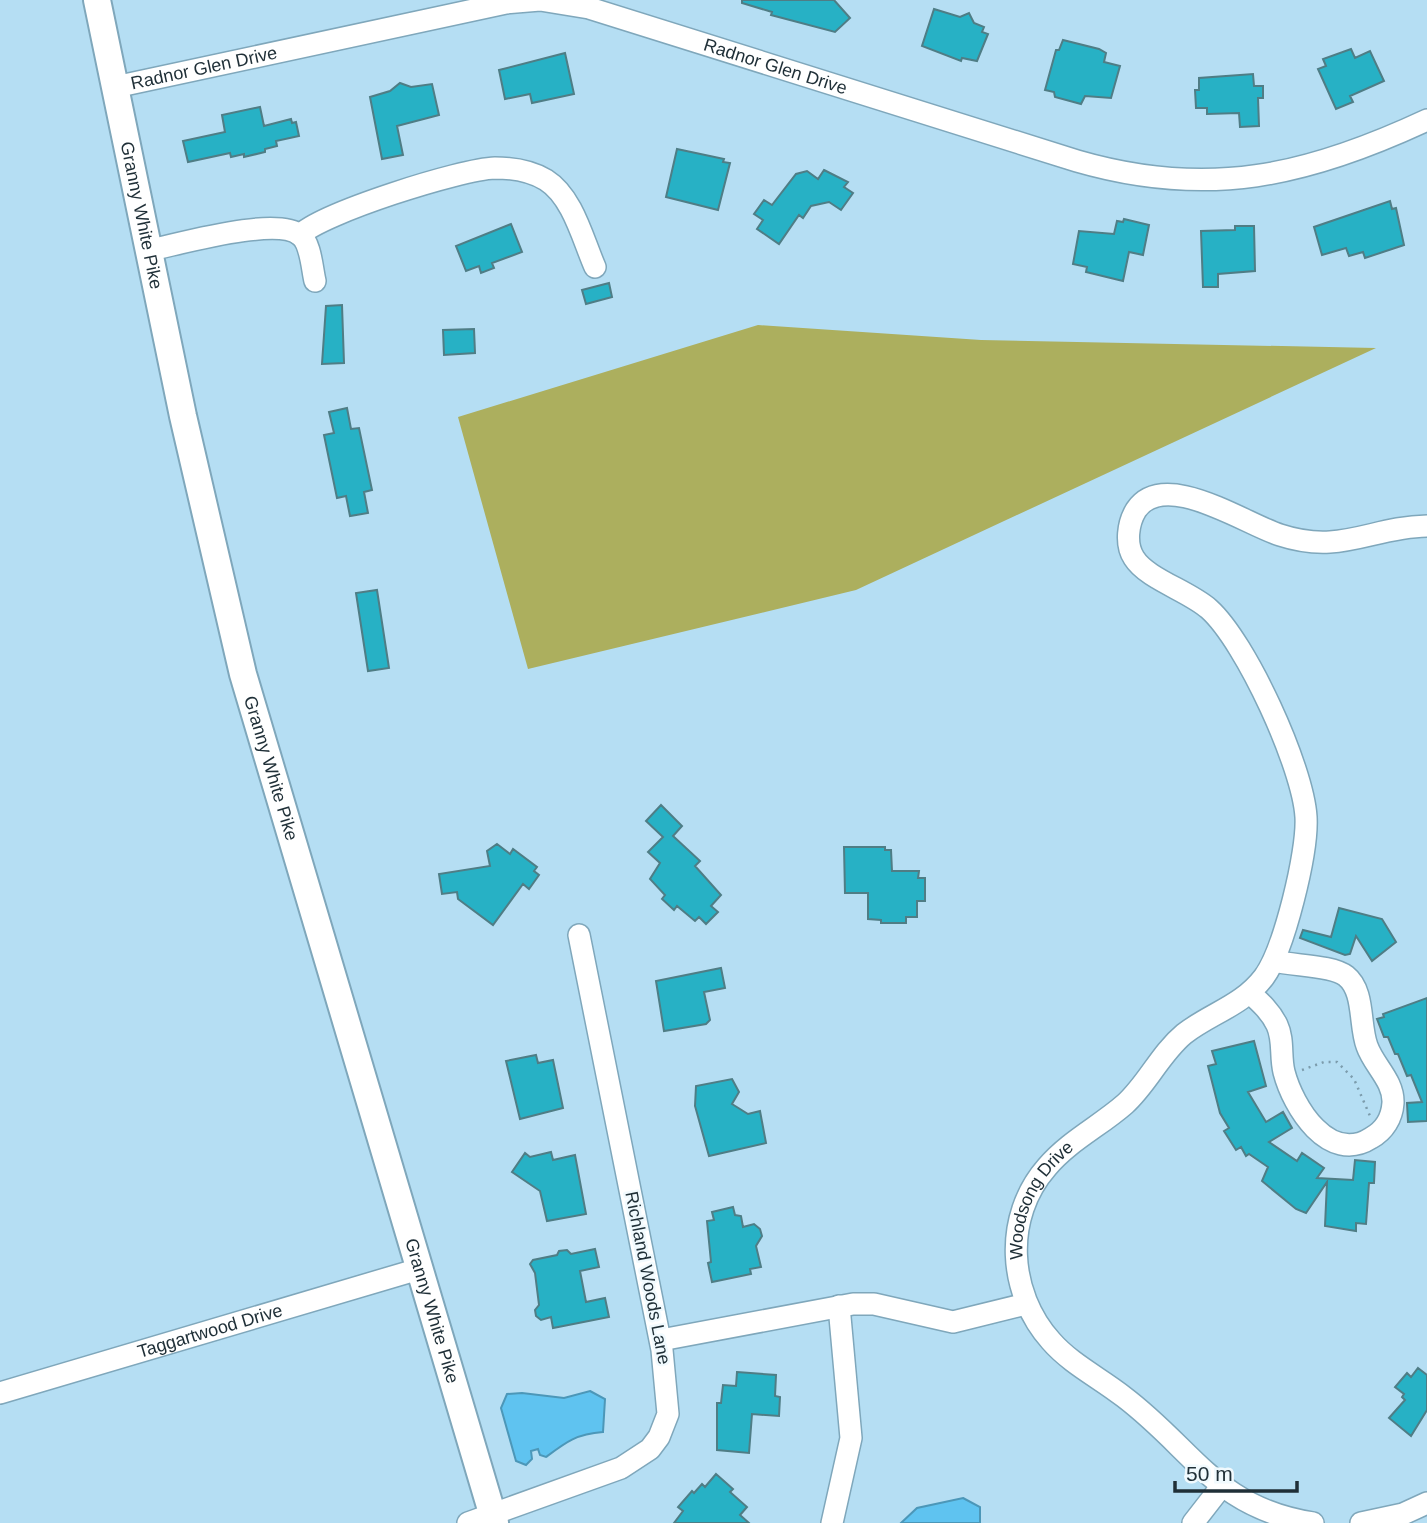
<svg xmlns="http://www.w3.org/2000/svg" width="1427" height="1523" font-family="Helvetica,sans-serif">
  <style>
    .green { fill: #acaf5e }
    .water { fill: #5fc3f0; stroke: #4c97b8; stroke-width: 2 }
    .building { fill: #27b1c5; stroke: #4f7d85; stroke-width: 2 }
    .lines { fill: none; stroke-linecap: round; stroke-linejoin: round }
    .minor-casing { stroke: #7fa7bb; stroke-width: 24 }
    .major-casing { stroke: #7fa7bb; stroke-width: 30 }
    .path { stroke: #7c9cac; stroke-width: 2.5; stroke-dasharray: 2 5; stroke-linecap: butt }
    .minor { stroke: #fff; stroke-width: 21 }
    .major { stroke: #fff; stroke-width: 26 }
    .labels { text-anchor: middle; stroke-width: 5; stroke-linejoin: round; paint-order: stroke }
    .street-label { font-size: 18px; fill: #1f2f37; stroke: #f1fafe }
  </style>
  <rect width="100%" height="100%" fill="#b5def3"/>
  <path class="green" d="M758,325l223,15 395,8 -520,242 -328,79 -70,-252z"/>
  <path class="water" d="M590,1391l15,8 -2,33c-27,2 -37,10 -57,25l-6,-2 -2,-6 -7,2 1,8 -6,6 -10,-4 -15,-53 6,-14 15,-1 42,5z
    M963,1498l17,9v16h-79l16,-15z"/>
  <path class="building" d="M742,0h92l16,18 -15,14 -64,-17 1,-3 -30,-9z
    M934,9l26,8 9,-4 5,10 10,4 -2,5 6,2 -11,27 -15,-3 -1,3 -39,-15z
    M1063,40l36,9 7,4 -2,9 16,4 -9,32 -26,-2 -4,8 -26,-7 -1,-5 -9,-2 11,-40h3z
    M1351,49l4,9 15,-7 14,30 -34,15 3,6 -17,7 -18,-40 8,-3 -3,-7z
    M565,53l9,41 -42,9 -2,-9 -25,5 -6,-29z
    M1253,74l1,12h9v12h-5l1,28 -19,1 -1,-14 -32,1v-6h-11l-1,-18h4v-12z
    M400,83l11,4 21,-3 7,31 -42,11 6,29 -21,4 -12,-62 20,-6z
    M260,107l4,19 27,-7 1,4 4,-1 3,14 -23,5 1,5 -12,3v3l-21,5v-3l-13,3 -1,-4 -42,9 -5,-21 42,-9 -3,-17z
    M677,149l47,10 -1,3 7,1 -12,47 -52,-13z
    M824,170l24,12 -4,5 9,6 -12,17 -12,-8 -18,4 -8,12 -4,-3 -20,29 -22,-15 6,-9 -9,-6 10,-14 8,5 24,-31 11,-3 11,8z
    M1390,201l2,8 4,-1 8,37 -39,13 -2,-6 -14,4 -3,-8 -24,7 -8,-28z
    M1124,219l25,6 -6,30 -14,-3 -6,29 -37,-9 1,-5 -14,-3 6,-33 35,3 3,-13 6,1z
    M511,224l11,28 -30,11 2,5 -13,5 -2,-7 -13,5 -10,-25z
    M1235,226h19l1,45 -37,3v13h-15l-2,-56 34,-1z
    M609,283l3,14 -26,7 -4,-14z
    M342,305l2,58 -22,1 4,-58z
    M474,329l1,24 -31,2 -1,-25z
    M347,408l4,21 8,-1 13,62 -8,2 4,21 -18,3 -4,-20 -9,2 -13,-63 10,-2 -5,-21z
    M377,590l12,78 -21,3 -12,-78z
    M661,805l21,21 -9,10 27,25 -5,5 26,29 -10,11 7,6 -12,12 -7,-7 -4,4 -18,-15 -3,4 -12,-11 3,-4 -15,-16 10,-16 -12,-11 15,-15 -17,-16z
    M497,844l13,10 3,-5 24,18 -3,4 5,4 -10,14 -6,-5 -30,41 -35,-26 -1,-7 -15,2 -3,-20 51,-8 -3,-15z
    M844,847h41v3h6l1,21h27l-1,7h7v23h-8v16h-11v6h-25v-3l-13,-1v-26h-23z
    M1339,908l43,11 14,23 -24,19 -16,-25 -6,18 -5,1 -45,-17 3,-8 28,7z
    M721,968l4,20 -21,4 6,28 -4,4 -42,7 -8,-50z
    M1427,998v123l-19,1 -1,-19 15,-1 -11,-27 -4,1 -9,-22h-3l-7,-17h-4l-7,-18 7,-2 -1,-3z
    M1254,1041l12,45 -18,6 18,30 17,-10 9,16 -23,14 28,19 5,-8 22,15 -7,10 36,2 2,-20 20,2 -1,21h-5l-3,41 -10,-1v8l-31,-5 2,-44 -21,31 -10,-4 -34,-28 6,-14 -19,-13 -3,2 -5,-9 -5,3 -12,-19 5,-3 -9,-15 -12,-47 8,-2 -4,-13z
    M536,1055l2,8 15,-3 10,48 -43,11 -14,-58z
    M732,1079l7,13 -7,12 16,10 12,-3 6,32 -57,13 -14,-50 1,-20z
    M551,1152l2,8 22,-5 11,59 -39,7 -7,-30 -28,-19 13,-19 5,4z
    M733,1207l2,8 6,1 2,11 11,-3 6,5 2,7 -6,10 5,21 -11,2 1,5 -39,8 -4,-19 3,-1 -4,-41 7,-1 -2,-8z
    M595,1249l4,18 -19,4 6,31 19,-4 4,19 -56,11 -2,-11 -10,3 -5,-4 -1,-6 4,-5 -4,-32 -5,-9 3,-4 24,-5 2,-4 8,-1 4,4z
    M1418,1368l9,7v35l-16,26 -22,-18 16,-18 -3,-3 2,-3 -9,-7 12,-14 4,4z
    M737,1372l39,3 -1,21 5,1 -1,19 -27,-2 -3,39 -32,-3v-47h4l2,-18 13,1z
    M716,1474l17,15 -3,3 17,15 -7,8 9,8h-75l9,-12 -5,-4 14,-16 2,2 8,-9 3,3z"/>
  <g class="lines">
    <g class="minor-casing">
      <g id="minor">
        <path id="s1" d="M115,87l391,-84 34,-3 49,8 488,153c131,38 230,15 350,-41"/>
        <path d="M300,235c22,-22 161,-66 195,-67 17,0 36,3 51,12 27,17 37,60 49,87"/>
        <path d="M150,250c30,-6 126,-34 150,-15 11,8 12,34 15,46"/>
        <path d="M1250,993c10,9 21,19 27,32 7,15 3,31 7,47 9,35 45,93 87,66 13,-7 21,-20 22,-35 1,-22 -19,-37 -26,-57 -8,-21 -2,-55 -21,-70 -14,-11 -53,-10 -72,-15"/>
        <path d="M661,1340l192,-36h21l79,18 73,-18"/>
        <path id="s2" d="M0,1393l419,-124"/>
        <path d="M468,1523l153,-55 29,-19 9,-12 9,-23 -6,-64 -83,-415"/>
        <path d="M832,1523l19,-85 -12,-132"/>
        <path d="M1193,1523l28,-36"/>
        <path id="s3" d="M1313,1523c-97,-15 -119,-73 -189,-126 -24,-19 -53,-33 -73,-56 -43,-48 -48,-124 -4,-174 22,-26 53,-41 78,-63 23,-21 35,-50 59,-70 27,-21 58,-28 80,-57 20,-27 44,-125 42,-160 -3,-50 -60,-175 -97,-208 -20,-18 -62,-30 -75,-51 -9,-14 -6,-35 2,-48 28,-42 109,14 144,25 61,20 91,-8 147,-9"/>
        <path d="M1361,1523l42,-9 24,-11"/>
      </g>
    </g>
    <g class="major-casing">
      <g id="major">
        <path id="s4" d="M97,0l86,416 60,258 252,849"/>
      </g>
    </g>
    <path class="path" d="M1302,1070l22,-8h13l17,17 16,37"/>
    <use href="#minor" class="minor"/>
    <use href="#major" class="major"/>
  </g>
  <g class="labels">
    <g class="street-label">
      <text dy="6" stroke="none"><textPath href="#s1" startOffset="679">Radnor Glen Drive</textPath></text>
      <text dy="6" stroke="none"><textPath href="#s1" startOffset="91">Radnor Glen Drive</textPath></text>
      <text dy="6" stroke="none"><textPath href="#s4" startOffset="220">Granny White Pike</textPath></text>
      <text dy="6" stroke="none"><textPath href="#s4" startOffset="788">Granny White Pike</textPath></text>
      <text dy="6" stroke="none"><textPath href="#s3" startOffset="480">Woodsong Drive</textPath></text>
      <text transform="translate(648 1278) rotate(79)" y="6">Richland Woods Lane</text>
      <text dy="6" stroke="none"><textPath href="#s4" startOffset="1354">Granny White Pike</textPath></text>
      <text dy="6" stroke="none"><textPath href="#s2" startOffset="219">Taggartwood Drive</textPath></text>
    </g>
  </g>
  <path d="M1175 1481v10h122v-10" fill="none" stroke="#1f2f37" stroke-width="3.5"/>
  <text x="1186" y="1481" font-size="21" fill="#1f2f37" stroke="#f1fafe" stroke-width="5" paint-order="stroke">50 m</text>
</svg>
